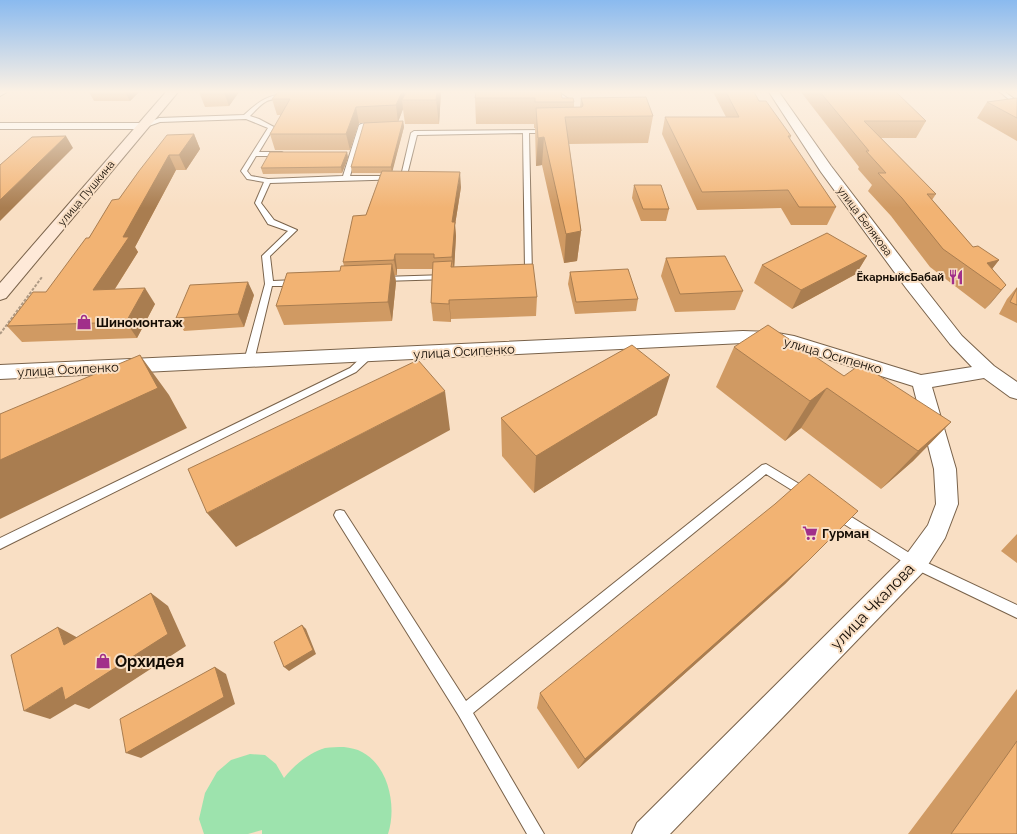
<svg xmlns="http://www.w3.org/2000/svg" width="1017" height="834" font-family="Raleway,sans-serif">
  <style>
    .green { fill: #9de3ad }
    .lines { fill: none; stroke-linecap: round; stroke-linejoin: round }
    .lane-casing { stroke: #79624a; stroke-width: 2 }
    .street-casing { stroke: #79624a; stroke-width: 2 }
    .secondary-casing { stroke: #79624a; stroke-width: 2 }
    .path { stroke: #ae9a85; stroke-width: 2; stroke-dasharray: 3 1.5; stroke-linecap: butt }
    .lane { fill: #fff; fill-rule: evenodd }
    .street { fill: #fff; fill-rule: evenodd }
    .secondary { fill: #fee9d8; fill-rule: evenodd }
    .wall { fill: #d09a63 }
    .shaded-wall { fill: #a97d50 }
    .building { fill: #f2b373; stroke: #a97d50 }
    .labels { text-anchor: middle; stroke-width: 4; stroke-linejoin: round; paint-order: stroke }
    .far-street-label { font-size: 11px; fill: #140c04; stroke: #f9dfc4 }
    .far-poi-label { font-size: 11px; font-weight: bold; fill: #140c04; stroke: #f9dfc4; text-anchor: end }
    .poi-label { font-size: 13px; font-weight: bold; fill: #140c04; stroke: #f9dfc4; text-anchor: start }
    .street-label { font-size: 13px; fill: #140c04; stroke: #f9dfc4 }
    .near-street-label { font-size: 16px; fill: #140c04; stroke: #f9dfc4 }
    .near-poi-label { font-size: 16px; font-weight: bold; fill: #140c04; stroke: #f9dfc4; text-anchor: start }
  </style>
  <rect width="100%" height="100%" fill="#f9dfc4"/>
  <path class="green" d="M344,747c6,1 13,2 18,5 27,14 35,55 26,82h-126v-4l-14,4h-44l-5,-15 6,-26 12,-21 14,-12 19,-6 15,1 11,9 8,14c10,-13 25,-25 41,-30 6,-1 13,-1 19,-1z"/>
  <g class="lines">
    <g class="lane-casing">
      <path id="lane" d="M0,92h7l-7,4z
        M554,92h5l12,9 2,10h-4l-3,-8z
        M1000,92h5l12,9v5z
        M288,94l3,2 -1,1c-24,3 -23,1 -40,19l9,3 15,8 -15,25h23l3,2 -3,2h-26l-9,15 4,5 17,3 75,-3 16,-51c5,-3 16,-3 21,0l-3,2h-13l-14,49h51l10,-43 3,-2 136,-1v2l-2,1h-19l3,142h-8l-4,-2 5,-2 -2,-138 -106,2 -11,44 -136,4 -9,20 13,17 23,10 -27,26 3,25 23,-1 4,3 -4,3h-24l-18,75 -2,2h-6l-2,-2 21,-77 -3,-28 26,-25 -20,-7 -13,-21 9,-21 -17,-3 -6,-8 27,-43 -22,-9 -86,3 -17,6 -3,-2 19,-8 85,-3c14,-13 24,-21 44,-21z
        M446,275h3v4l-67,2 -4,-2 4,-2z
        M369,352l5,3 -2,2 -16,15 -356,177v-11l350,-170 16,-15z
        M766,464l45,27 2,3 -2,3 -4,2 -4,-2 -37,-23 -293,239 71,121h-17l-68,-118 -123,-197 -2,-4 2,-4 4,-1 4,1 122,190 296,-236z
        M837,508l82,51 98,46v13l-106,-51 -78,-50 -2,-4 2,-4z"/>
    </g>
    <g class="street-casing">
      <path id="street" d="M769,92h10l52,74 87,114 44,56 32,30 23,16v17l-7,-2 -26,-19 -52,9 24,82 2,35 -13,34 -21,33 -254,263h-38l5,-11 269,-268 22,-30 8,-21 -2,-35 -21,-83 -121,-38 -20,-4 -29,-1 -743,36v-14l743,-34 29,1 22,4 127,39 51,-8 -22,-23 -44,-56 -85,-116z
        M0,123h143l4,1 2,2 -2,2 -4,1h-143z"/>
    </g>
    <g class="secondary-casing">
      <path id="secondary" d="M166,92h12l-172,206 -6,2v-17z"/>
    </g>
    <path class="path" d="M0,334l42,-57"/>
    <use href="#lane" class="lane"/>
    <use href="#street" class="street"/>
    <use href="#secondary" class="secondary"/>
  </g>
  <path class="wall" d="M89,92h50l-9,9h-36z
    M199,92h40l-10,14 -24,1z
    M278,92h163l-2,32h-34l-2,-15 -5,13 -39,1 -9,27h-75l-5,-16 11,-19h-4l-5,-16z
    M713,92h41l5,9 32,35 -1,3 46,68 -9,18h-36l-10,-17 -84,2 -35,-76 3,-17h61z
    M801,92h95l30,29 -10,17h-35l55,56 -4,6 41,47 26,13 -7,9 14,16 -21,24 -55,-42 -39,-51 -23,-25 4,-6 -14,-16 1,-2z
    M475,98h87l12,4v5h6l1,-9 72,18 -5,27 -79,1 12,87 -4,30 -13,2 -22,-98 -6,1 -1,-38h-1v-4h-58z
    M1017,98v43l-40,-23 10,-16z
    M403,121l1,6 -12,44 69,16 -6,38 1,11 -2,31 83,30 -1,19 -85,3v3l-18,-1 -2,-18 1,-34h-35v6h-2l1,7 -4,39 -108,4 -8,-19 64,-35 4,-5 -1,-4 23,-47 15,-42h-29l-1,-6z
    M194,134l6,15 -14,21h-10l-41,77 3,5 -23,37 40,15 -18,34 -115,4 -15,-16 39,-34 73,-93 20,-28z
    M347,152l1,6 -6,15 -79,1 -2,-6z
    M634,185l35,24 -3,12h-25l-9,-23z
    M867,256l-11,18 -64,35 -38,-26 8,-18z
    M666,258l77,33 -8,19 -60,2 -14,-36z
    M570,272l68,27 -2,12 -61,3 -7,-30z
    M1017,287v36l-18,-9 8,-15z
    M254,295l-10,32 -60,4 -8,-13z
    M734,347l110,29 107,46 -38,39 -32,28 -80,-61 -16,13 -69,-54z
    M657,415l-123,78 -32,-37 -1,-38z
    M858,511l-73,73 -207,185 -41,-61 3,-15z
    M1017,534v29l-16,-12z
    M1017,689v145h-109z"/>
  <path class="shaded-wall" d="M125,92h14l-9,9z
    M224,92h15l-10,14z
    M402,92h2l1,8h-3l1,9 -5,13 -2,-17z
    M437,92h4l-2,32 -3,-24z
    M356,107l3,16 -9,27 -4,-16z
    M403,121l1,6 -12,46 -1,-6z
    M194,134l6,15 -14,21 -7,-15z
    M66,136l7,12 -73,73v-21z
    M544,137l-2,28 -6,1 2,-28z
    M347,152l1,6 -6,15 -1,-6z
    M169,155l7,15 -41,77 3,5 -34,54 -11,-16z
    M460,172l1,15 -6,38 1,11 -2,36 -2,-15v-35z
    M581,231l-4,30 -13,2 2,-29z
    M395,254l2,15v6l-3,-15z
    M867,256l-11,18 -64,35 9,-19z
    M999,260l-14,18 2,-15z
    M392,264l4,18 -4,39 -4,-19z
    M248,282l6,13 -10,32 -6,-13z
    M1006,285l-15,18 -6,6 16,-19z
    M145,288l10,16 -18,34 -11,-16z
    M449,300l2,19v3l-2,-18z
    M140,355l29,40 18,33 -187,91v-59z
    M670,375l-13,40 -123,78 2,-37z
    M827,388l-26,40 -16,13 25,-40z
    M445,391l5,39 -214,117 -29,-34z
    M951,422l-38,39 -32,28 37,-38z
    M858,511l-73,73 -207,185 7,-10z
    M151,593l17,13 18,40 -97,63 -14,-5 -25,15 -26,-8 38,-24z
    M302,625l4,4 10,25 -27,17 -5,-4z
    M58,627l22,12 -16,6z
    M215,667l11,7 9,30 -94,54 -15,-5z"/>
  <path class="building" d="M278,92h124l-6,13 -40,2 -10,27h-76l20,-35h-18z
    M406,92h31l-1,8h-34z
    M476,92h85l1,6h11l1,4h-39v-4h-60z
    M726,92h28l5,9h7l25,35h-3l48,71h-37l-11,-17 -86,2 -37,-75h74z
    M820,92h76l30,29h-62l72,73h-9l46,53 5,-1 21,14 -12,3 19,22 -5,5 -58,-41 -41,-51 -24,-25h8l-20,-22h3z
    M646,97l7,19 -88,1 16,114 -15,3 -22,-97 -6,1 -2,-30 46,-1 1,-2 -2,-7z
    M1017,98v20l-30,-16z
    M403,121l-12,46h-40l13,-44z
    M194,134l-15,21h-10l-46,82h6l-36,53 52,-2 -19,34 -119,4 26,-34h13l40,-54h3l23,-38 7,-1 20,-28 28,-36z
    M66,136l-66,64v-35l32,-28z
    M270,152h77l-6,15 -80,1z
    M382,171l78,1 -8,50h3l-3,35 -18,1v-4h-39l-1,6 -51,2 10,-46 13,-1z
    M634,185h27l8,24h-26z
    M827,233l40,23 -66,34 -39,-25z
    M725,256l18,35 -63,3 -14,-36z
    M452,261l-1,6 82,-3 4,33 -88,3v4l-18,-1 2,-41z
    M392,264l-4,38 -112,4 11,-33 53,-2 1,-5z
    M628,269l10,30 -62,3 -6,-30z
    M248,282l-10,32 -62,4 14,-33z
    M1017,288v17l-7,-3z
    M768,325l76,51 17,-12 90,58 -33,29 -91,-63 -17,13 -76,-54z
    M632,345l38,30 -134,81 -35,-38z
    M140,355l18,33 -158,72v-46z
    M418,360l27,31 -238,122 -19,-44z
    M809,474l49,37 -50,50 -223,198 -45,-66 235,-189z
    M151,593l17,41 -103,66 -3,-13 -38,24 -13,-56 47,-28 6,18z
    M302,625l11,25 -29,17 -10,-25z
    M215,667l9,30 -98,56 -6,-34z
    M1017,741v93h-66z"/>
  <linearGradient id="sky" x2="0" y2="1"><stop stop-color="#8abaef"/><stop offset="0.44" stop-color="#fcf1e4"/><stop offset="1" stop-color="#fcf1e4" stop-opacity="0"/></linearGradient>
  <rect width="1017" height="208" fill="url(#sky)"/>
  <defs>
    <g id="restaurant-bare" transform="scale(1.2)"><path d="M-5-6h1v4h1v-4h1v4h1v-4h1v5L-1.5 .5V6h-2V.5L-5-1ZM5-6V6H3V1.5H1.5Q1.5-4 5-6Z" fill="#a12f8a" stroke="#f9dfc4" stroke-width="2.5" paint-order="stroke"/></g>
    <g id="shop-bare" transform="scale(1.2)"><path d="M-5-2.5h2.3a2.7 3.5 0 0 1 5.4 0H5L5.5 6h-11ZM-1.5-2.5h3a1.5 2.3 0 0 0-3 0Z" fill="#a12f8a" stroke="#f9dfc4" stroke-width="2.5" paint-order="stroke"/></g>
    <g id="supermarket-bare" transform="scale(1.2)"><path d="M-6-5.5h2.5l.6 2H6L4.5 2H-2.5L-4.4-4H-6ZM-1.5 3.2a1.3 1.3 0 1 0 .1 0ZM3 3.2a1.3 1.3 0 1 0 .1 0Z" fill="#a12f8a" stroke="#f9dfc4" stroke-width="2.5" paint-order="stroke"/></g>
  </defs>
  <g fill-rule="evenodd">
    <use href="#restaurant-bare" x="956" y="277"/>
    <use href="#shop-bare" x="84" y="322"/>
    <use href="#supermarket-bare" x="810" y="533"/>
    <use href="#shop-bare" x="103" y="661"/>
  </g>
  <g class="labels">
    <g class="far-street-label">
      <text transform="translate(86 193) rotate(-50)" y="4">улица Пушкина</text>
      <text transform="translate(865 221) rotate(53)" y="4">улица Белякова</text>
    </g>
    <g class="far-poi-label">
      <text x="944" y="281">ЁкарныйсБабай</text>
    </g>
    <g class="poi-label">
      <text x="96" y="327">Шиномонтаж</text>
      <text x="822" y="538">Гурман</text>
    </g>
    <g class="street-label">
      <text transform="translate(464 351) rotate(-3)" y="5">улица Осипенко</text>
      <text transform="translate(833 355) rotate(16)" y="5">улица Осипенко</text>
      <text transform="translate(68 369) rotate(-3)" y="5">улица Осипенко</text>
    </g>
    <g class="near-street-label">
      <text transform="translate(872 606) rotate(-46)" y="6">улица Чкалова</text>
    </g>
    <g class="near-poi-label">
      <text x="115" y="667">Орхидея</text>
    </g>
  </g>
</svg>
